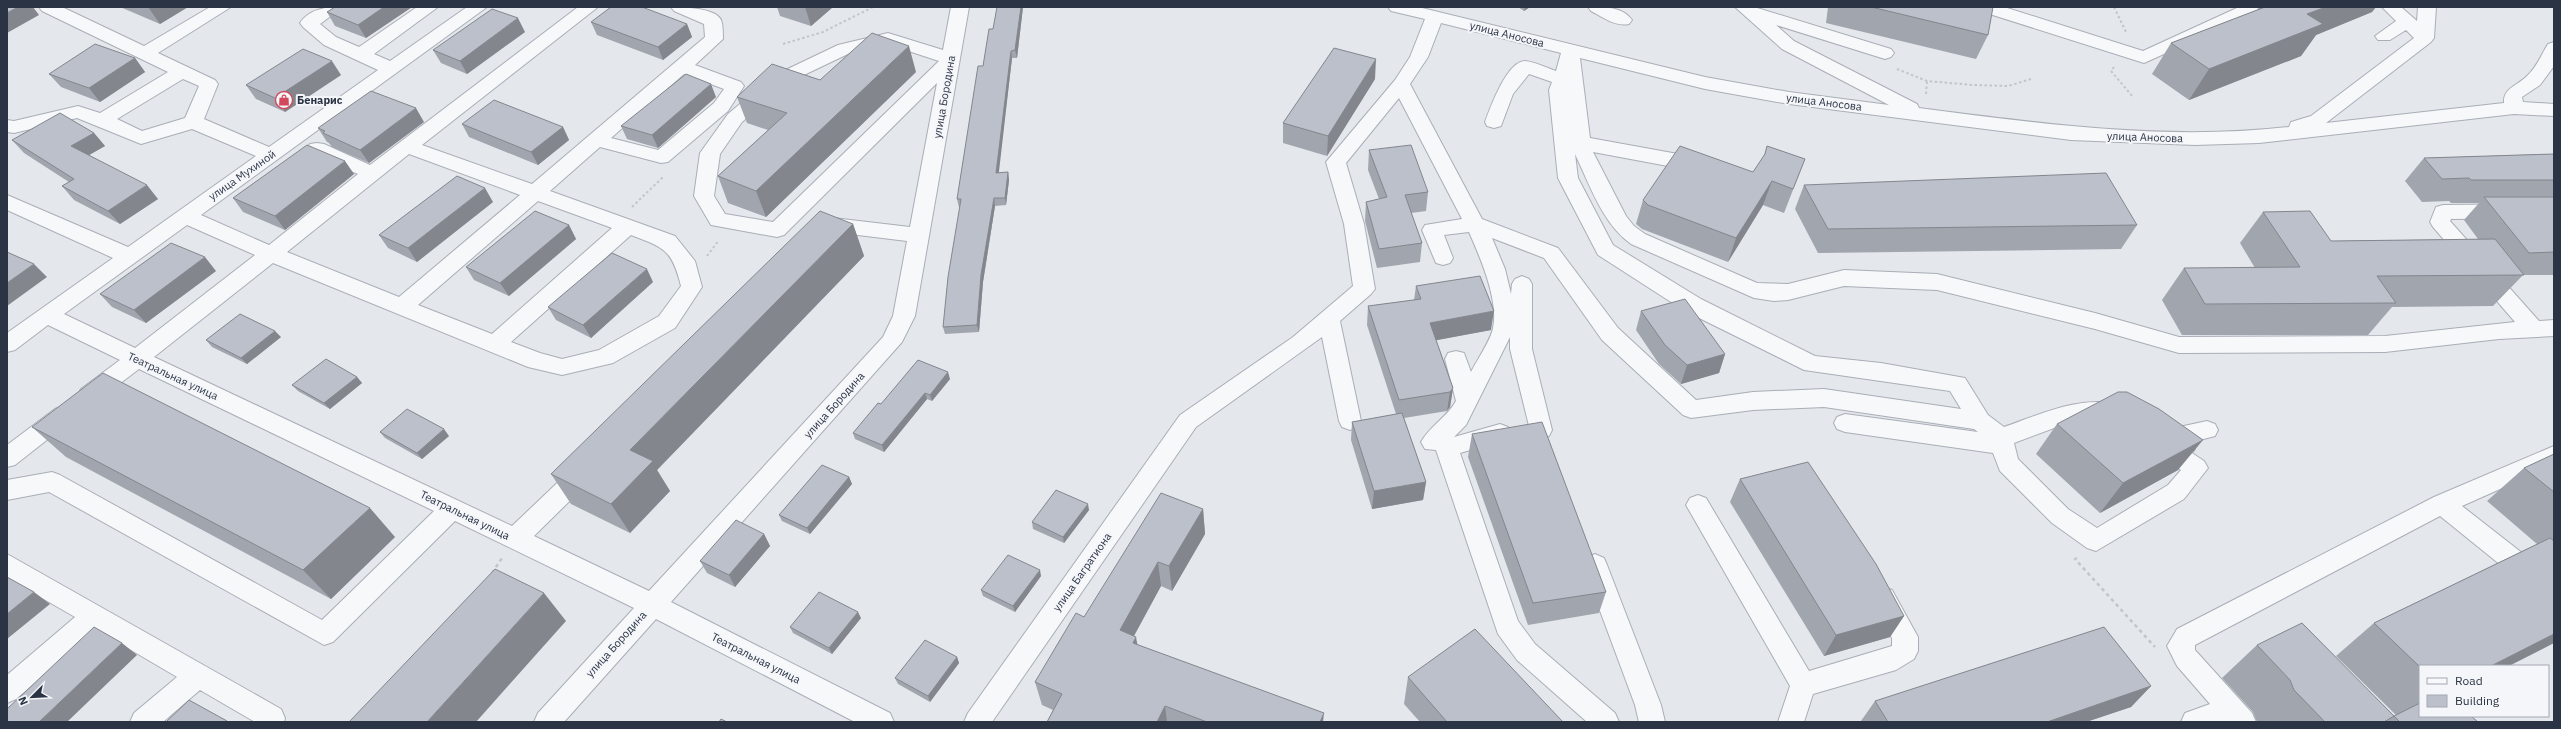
<svg xmlns="http://www.w3.org/2000/svg" width="2561" height="729" font-family="'IBM Plex Sans',sans-serif">
  <style>
    .lines { fill: none; stroke-linecap: round; stroke-linejoin: round }
    .minor-casing { stroke: #a9aeb7; stroke-width: 2 }
    .path-far1 { stroke: #c2c5cb; stroke-width: 2; stroke-dasharray: 2.5 2.5; stroke-linecap: butt }
    .path { stroke: #c2c5cb; stroke-width: 2.5; stroke-dasharray: 3.5 3.5; stroke-linecap: butt }
    .minor { fill: #f7f8fa; fill-rule: evenodd }
    .wall { fill: #a1a5ae }
    .shaded-wall { fill: #83868d }
    .building { fill: #bbc0ca; stroke: #83868d }
    .labels { text-anchor: middle; stroke-width: 4; stroke-linejoin: round; paint-order: stroke }
    .street-label { font-size: 11px; fill: #2b3445; stroke: #f4f6f9 }
    .poi-label { font-size: 11px; font-weight: bold; fill: #2b3445; stroke: #f4f6f9; text-anchor: start }
  </style>
  <rect width="100%" height="100%" fill="#e4e7ec"/>
  <g class="lines">
    <g class="minor-casing">
      <path id="minor" d="M39,7h23l82,39 66,-39h21l-73,46 57,27 3,4 -14,35 65,28 109,-77 -54,-25 -21,-18 -3,-4c10,-15 27,-16 43,-16l-23,17 16,13 23,10 58,-40h21l-64,47 16,7 77,-54h20l-286,208 68,30 89,-71 -48,-20 -3,-5 3,-5 7,-1 7,1 46,21 208,-158h20l-176,138 110,39 173,-147 -1,-13 -30,-13 -3,-4c12,0 45,1 50,13 2,5 2,13 2,19l-28,26 46,17 3,4 -16,25 -60,51 -7,1 -61,-16 -50,44 125,45 20,25 7,26 -27,41 -62,35 -51,12 -34,-8 -255,-104 -119,94 358,169 64,-61 8,-3 8,3 4,7 -4,7 -58,57 115,55 234,-254 10,-21 14,-75 -82,-10 -7,-2 -3,-5 3,-5 7,-2 85,10 27,-144 -153,152 -7,2 -66,-12 -17,-29 6,-43 28,-39 45,-38 65,-31 50,-12 55,17 8,-43h18l-54,309 -13,26 -231,260 219,111 4,9h-39l-199,-103 -92,103h-30l4,-9 96,-105 -179,-87 -122,121 -9,3 -275,-153 -42,8v-20l45,-8 8,3 262,145 112,-109 -295,-142 -42,32 -8,3 -8,-3 -3,-6 3,-6 39,-29 -72,-35 -33,25 -8,2v-19l106,-75 -106,-48v-15l121,52 128,-91 -64,-27 -51,15 -64,-26 -63,15 -7,-1v-12l7,1 64,-15 22,7 68,-41 -126,-61zM887,44l52,17 -166,161 -48,-8 -11,-18 6,-42 22,-32 43,-38 65,-31zM684,74l40,15 -10,14 -56,47 -47,-12zM183,79l16,7 -14,32 -43,13 -25,-12zM409,154l111,41 -121,102 -112,-45zM538,201l74,27 -120,106 -74,-29zM187,225l68,30 -120,93 -71,-34zM631,235c34,13 41,15 50,51l-22,30 -60,34 -37,9 -22,-6 -29,-11z
        M1388,7h30l287,70 84,15 100,13 -107,-56 -47,-42h19l137,42 3,4 -3,4 -6,2 -109,-34 18,16 123,63 2,4c123,16 247,33 370,19l2,-5 20,-6 103,-78 -8,-8 -16,10h-12l-3,-4 21,-15 -14,-14h19l16,14 1,-14h18l-2,31 -3,4 -105,81 178,-20c-1,-15 13,-17 23,-27 10,-9 14,-21 21,-32l6,-2v24l-14,19 -18,12 1,5 31,2v12l-40,-2 -255,29 -64,2 -124,-5 -282,-36 -84,-15 -125,-31 10,80 110,20 7,2 3,5 -3,5 -7,2 -107,-20 33,64 8,10 11,8 112,49 31,1 56,-14 93,4 158,39 84,24 206,-1 130,-14 -82,-95 -3,-5 6,-15 7,-2 111,-1v14l-103,1 -1,2 89,100 15,-1v16l-55,3 -114,13 -206,1 -84,-24 -158,-39 -93,-4 -56,14 -14,1 -20,-3 -123,-54c-29,-21 -41,-59 -56,-90l3,24 35,67 88,54 114,57 66,7 84,15 23,37 16,12c37,-13 80,-34 120,-21l43,29 3,-6 37,-8 8,3 3,6 -3,6 -23,6 3,7 -3,4 12,8 4,7 -24,31 -88,52 -9,-3 -35,-25 -52,-52 -7,-18 -148,-21 -8,-3 -3,-6 3,-6 8,-3 133,18 -4,-3 -150,-22 -71,3 -62,8 -8,-3 -81,-75 -58,-82 -52,-20 13,31 6,25 1,-10 3,-5 7,-3 7,3 3,5v65l20,81 -3,6 -8,3 -8,-3 -3,-6 -20,-81v-12l-44,88 -12,12 46,-13 8,3 3,6 -3,6 -48,14 58,168 17,23 80,69 4,9h-32l-70,-62 -19,-26 -62,-184 -11,-1 -4,-7c9,-16 26,-25 35,-41l-11,-42 3,-6 8,-2 8,2 7,19c6,-12 20,-32 22,-44 6,-28 -13,-71 -24,-96l-25,3 9,23 -3,5 -7,2 -7,-2 -14,-33 3,-5 37,-6 -63,-121 -53,65 18,61 11,65 -4,5 -31,27 21,100 -3,6 -8,3 -8,-3 -3,-6 -17,-84 -126,90 -204,295h-28l4,-9 212,-298 113,-78 60,-51 -9,-62 -18,-62 69,-82 15,-23 15,-38 -34,-8zM1441,23l120,30 -5,18c-9,-3 -21,-9 -31,-10 -18,0 -35,47 -40,61l2,4 7,2 7,-2 12,-32 16,-20 23,8 -3,8 9,88 40,77 87,56 119,59 146,21 11,18 -137,-20 -71,3 -57,8 -78,-72 -60,-80 -76,-29 -72,-135 18,-27zM2073,421h39l69,49 -13,15 -71,43 -29,-19 -50,-50 -4,-16z
        M1588,7c15,0 34,-1 44,13l-3,4c-13,3 -27,-7 -38,-13z
        M1977,7h27l139,44 96,-44h23l-3,4 -115,52 -164,-52z
        M63,406l8,3 3,6 -3,6 -56,44 -8,2v-22l48,-36z
        M2554,446v19l-92,41 92,72v26l-9,-3 -105,-85 -245,129v5l57,63 4,9h-75l4,-9 25,-9 -33,-38 -10,-20 10,-17 257,-132z
        M1698,495l8,3 103,173 83,-25v-8l-22,-40 4,-8 9,-3 9,3 26,47v14l-4,8 -18,11 -83,24 -9,28h-26l12,-36 -104,-181 4,-7z
        M7,554l274,155 4,9 -1,4h-29l-55,-32 -37,32h-33l4,-9 43,-36 -80,-47 -81,69 -9,4v-28l68,-58 -68,-39z
        M1595,554l9,4 3,7 54,140 4,17h-26l-4,-17 -52,-140 3,-7z"/>
    </g>
    <path class="path-far1" d="M2114,7l12,25
      M783,44l40,-12 50,-25
      M2114,67l-3,4 22,26
      M1897,69l30,12 46,4 35,1 23,-7
      M1926,94l1,-13
      M632,207l31,-30
      M707,256l12,-16"/>
    <path class="path" d="M2077,558l-2,1 80,88
      M492,573l10,-15"/>
    <use href="#minor" class="minor"/>
  </g>
  <path class="wall" d="M120,7h68l-28,17z
    M335,7h77l-46,31 -31,-12 -8,-14z
    M777,7h56l-22,19 -31,-10z
    M1023,7l-6,51h-5l-14,115 10,-1 1,8 -3,25 -11,1 -12,76 -4,50 -34,2 -2,-7 17,-120h-1l-2,-8 26,-133 10,-37z
    M1518,7h12l-6,4z
    M1828,7h165l-5,28 -12,24 -150,-36z
    M2259,7h117l-4,5 -56,23 -15,21 -112,44 -37,-26 19,-31 86,-33z
    M591,22l96,2 5,13 -29,23 -66,-25z
    M525,32l-58,42 -26,-11 -8,-13z
    M135,58l10,14 -45,30 -39,-15 -12,-13z
    M916,72l-150,145 -38,-14 -10,-27 50,-46 -21,-7 -10,-26 83,-17z
    M341,75l-56,37 -29,-13 -10,-14z
    M1375,79l-48,77 -44,-13v-20z
    M716,97l-58,51 -31,-9 -6,-13z
    M424,122l-55,41 -37,-16 -3,-4 -2,-1 -9,-14z
    M462,124l101,3 6,13 -31,25 -69,-28z
    M94,133l11,13 -16,9 69,44 -38,25 -46,-24 -12,-14 7,-4 -45,-29 -12,-13z
    M1767,146l38,13 -21,54 -21,-8 -35,57 -86,-33 -6,-5 7,-24 110,-28 11,-16z
    M1369,150l59,42 -2,19 -15,2 11,30 -2,19 -43,6 -12,-47 1,-19 13,-3 -11,-29z
    M2554,154v121h-31l-30,31 -101,1 -24,28h-186l-20,-35 22,-32h71l-15,-25 23,-31 68,29 147,-2 -14,-19 15,-17h-28l-2,-2 -27,1 -17,-21 19,-23z
    M354,174l-69,56 -42,-18 -10,-14z
    M1804,185l333,40 -16,24 -303,4 -23,-44z
    M493,202l-76,60 -29,-14 -9,-13z
    M853,224l11,32 -207,214 13,21 -40,42 -59,-29 -20,-30z
    M569,225l7,14 -67,57 -35,-16 -8,-13z
    M216,271l-70,52 -34,-16 -12,-13z
    M653,282l-62,56 -35,-18 -8,-13z
    M1416,286l75,44 -55,10 17,48 -3,19 -3,4 -43,7 22,64 -3,18 -51,9 -21,-69 1,-18 44,-8 -29,-89 1,-19 46,-6z
    M1641,311l84,43 -6,19 -38,11 -22,-20 -23,-34z
    M281,337l-34,27 -35,-17 -6,-7z
    M357,377l5,6 -32,26 -32,-18 -6,-6z
    M950,379l-18,22 -5,-2 -43,53 -29,-13 -2,-6 28,-29z
    M2057,424l121,46 -78,43 -64,-59z
    M32,427l363,110 -64,62 -265,-142z
    M380,432l69,4 -27,23 -37,-21z
    M1472,434l134,158 -7,21 -71,12 -60,-168z
    M2554,454v189l-134,23v50l58,6h-221l-4,-10 -31,-34 35,-33 137,71 2,-1 -60,-59 38,-33 163,-79 -50,-43 37,-33z
    M849,477l3,7 -42,50 -28,-13 -3,-6z
    M1740,479l164,137 -14,21 -66,19 -94,-154z
    M1203,509l2,25 -33,57 -11,-5 -27,50 4,9 185,77h-276l6,-12 -11,-5 -7,-23 49,-65z
    M1089,510l-25,33 -31,-14 -1,-7z
    M764,534l6,12 -35,41 -28,-14 -7,-12z
    M1041,576l-26,36 -32,-16 -2,-6z
    M861,618l-29,36 -39,-21 -3,-6z
    M957,657l2,6 -29,39 -32,-18 -3,-6z
    M1408,677l155,45h-143l-16,-18z
    M2151,686l-20,21 -45,15h-225v-1l14,-20z"/>
  <path class="shaded-wall" d="M18,7h15l6,8 -32,18v-20z
    M148,7h40l-28,17z
    M384,7h28l-46,31 -8,-13z
    M805,7h28l-22,19z
    M1021,7h2l-6,51 -2,-8z
    M1525,7h5l-6,4z
    M2326,7h50l-4,5 -56,23 -15,21 -112,44 20,-31 98,-55z
    M518,18l7,14 -58,42 -7,-13z
    M687,24l5,13 -29,23 -5,-13z
    M909,46l7,26 -150,145 -10,-26z
    M1011,51l1,7 -14,122 -2,-7z
    M135,58l10,14 -45,30 -11,-14z
    M1376,59l-1,20 -48,77 1,-20z
    M332,61l9,14 -56,37 -10,-14z
    M711,84l5,13 -58,51 -6,-13z
    M416,108l8,14 -55,41 -9,-13z
    M563,127l6,13 -31,25 -7,-13z
    M94,133l11,13 -23,13 -11,-13z
    M345,161l9,13 -69,56 -10,-14z
    M1008,172l1,8 -3,25 -1,-7z
    M1772,181l-9,24 -35,57 8,-24z
    M147,185l11,14 -38,25 -12,-13z
    M485,188l8,14 -76,60 -9,-14z
    M994,198l1,8 -12,76 -4,50 -2,-7 4,-50z
    M853,224l11,32 -207,214 13,21 -40,42 -19,-29 19,-54z
    M569,225l7,14 -67,57 -9,-13z
    M205,257l11,14 -70,52 -12,-13z
    M34,264l13,13 -40,29v-23z
    M647,269l6,13 -62,56 -8,-13z
    M1494,311l-3,19 -64,12 3,-19z
    M275,331l6,6 -34,27 -6,-6z
    M1725,354l-6,19 -38,11 6,-19z
    M948,372l2,7 -18,22 -2,-6z
    M357,377l5,6 -32,26 -6,-6z
    M1453,388l-3,19 -3,4 3,-19z
    M925,393l2,6 -43,53 -2,-7z
    M444,429l5,7 -27,23 -5,-6z
    M2203,440l-25,30 -78,43 23,-30z
    M849,477l3,7 -42,50 -3,-6z
    M1426,482l-3,18 -51,9 2,-18z
    M1088,504l1,6 -25,33 -1,-6z
    M370,508l25,29 -64,62 -28,-29z
    M1203,509l2,25 -33,57 -3,-25z
    M764,534l6,12 -35,41 -6,-12z
    M1158,562l3,24 -37,68 -4,-24z
    M1040,570l1,6 -26,36 -2,-6z
    M34,592l16,12 -43,35v-25z
    M544,593l22,28 -90,101h-49z
    M858,612l3,6 -29,36 -3,-6z
    M1904,616l-14,21 -66,19 12,-21z
    M2554,634v9l-45,23h-18z
    M1136,637l4,23 -7,-17z
    M122,643l15,12 -70,67h-28z
    M957,657l2,6 -29,39 -2,-6z
    M2151,686l-20,21 -45,15h-39z
    M1165,706l2,16h-10z
    M1324,713l-1,9h-3z"/>
  <path class="building" d="M7,7h11l-11,6z
    M335,7h49l-26,18 -31,-13z
    M611,7h31l45,17 -29,23 -67,-25z
    M997,7h24l-6,43 -4,1 -15,122 12,-1 -3,26h-11l-13,77 -4,50 -34,2 5,-50 13,-78h-4l21,-133h5l6,-37h4z
    M1871,7h122l-5,28z
    M2265,7h61l-19,7 16,10 -114,45 -38,-26z
    M492,9l26,9 -58,43 -27,-11z
    M872,33l37,13 -153,145 -38,-15 69,-63 -50,-16 35,-33 48,16z
    M95,44l40,14 -46,30 -40,-14z
    M1334,48l42,11 -48,77 -45,-13z
    M303,49l29,12 -57,37 -29,-13z
    M686,74l25,10 -59,51 -31,-9z
    M371,91l45,17 -56,42 -37,-17 2,-2 -7,-3z
    M494,100l69,27 -32,25 -69,-28z
    M60,113l34,20 -23,13 76,39 -39,26 -46,-25 12,-7 -62,-39z
    M307,145l38,16 -70,55 -42,-18z
    M1411,145l17,47 -23,3 17,48 -43,6 -13,-47 21,-5 -18,-47z
    M1680,146l73,26 12,-18 2,-8 38,13 -12,30 -21,-8 -36,57 -88,-33 -5,-5z
    M2554,154v26h-83l-2,-2 -27,1 -18,-21z
    M2106,173l31,52 -309,4 -24,-44z
    M457,176l28,12 -77,60 -29,-13z
    M2484,197h70v55l-25,1z
    M535,211l34,14 -69,58 -34,-16z
    M820,211l33,13 -223,226 23,11 -42,43 -60,-30z
    M2310,211l21,30 164,-2 29,36 -147,1 19,27 -191,1 -21,-36 116,-1 -37,-55z
    M171,243l34,14 -71,53 -34,-16z
    M7,252l27,12 -27,19z
    M612,253l35,16 -64,56 -35,-18z
    M1480,276l14,35 -64,12 23,65 -3,4 -51,8 -31,-94 53,-7 -5,-13z
    M1685,299l40,55 -38,11 -22,-20 -24,-34z
    M240,314l35,17 -34,27 -35,-18z
    M326,359l31,18 -33,26 -32,-18z
    M918,360l30,12 -18,23 -5,-2 -43,52 -29,-12 25,-30 3,1z
    M103,373l267,135 -67,62 -271,-143z
    M2118,392h9l32,17 44,31 -80,43 -66,-59z
    M407,409l37,20 -27,24 -37,-21z
    M1402,413l24,69 -52,9 -22,-69z
    M1542,422l64,170 -73,11 -61,-169z
    M2554,454v38l-30,-24z
    M1808,462l68,102 28,52 -68,19 -96,-156z
    M822,465l27,12 -42,51 -28,-13z
    M1056,490l32,14 -25,33 -31,-15z
    M1161,493l42,16 -34,57 -11,-4 -38,68 16,7 -3,6 191,70 -4,9h-113l-42,-16 -8,16h-110l15,-28 -27,-12 41,-69 8,4z
    M736,520l28,14 -35,41 -29,-14z
    M2550,538l4,3v93l-63,32h-71v1l-46,-44z
    M1008,555l32,15 -27,36 -32,-16z
    M495,569l49,24 -117,129h-78z
    M7,577l27,15 -27,22z
    M819,592l39,20 -29,36 -39,-21z
    M2302,623l92,93 -10,6h-59l-31,-32 -4,-10 -33,-35z
    M94,627l28,16 -83,79h-32v-13z
    M2104,627l47,59 -104,36h-159l-13,-21z
    M1475,629l88,93h-116l-39,-45z
    M925,640l32,17 -29,39 -33,-18z
    M189,700l38,21v1h-61z
    M2420,703v13h51l7,6h-78l-6,-6z
    M721,719l6,3h-8z"/>
  <defs>
    <g id="shop-ring" transform="scale(0.9)"><circle r="9.5" fill="#f4f6f9" stroke="#d1495b" stroke-width="1.5"/><path d="M-5-2.5h2.3a2.7 3.5 0 0 1 5.4 0H5L5.5 6h-11ZM-1.5-2.5h3a1.5 2.3 0 0 0-3 0Z" fill="#d1495b"/></g>
  </defs>
  <g fill-rule="evenodd">
    <use href="#shop-ring" x="284" y="100"/>
  </g>
  <g class="labels">
    <g class="street-label">
      <text transform="translate(1507 34) rotate(14)" y="4">улица Аносова</text>
      <text transform="translate(944 97) rotate(-80)" y="4">улица Бородина</text>
      <text transform="translate(1824 102) rotate(7)" y="4">улица Аносова</text>
      <text transform="translate(2145 137) rotate(2)" y="4">улица Аносова</text>
      <text transform="translate(242 175) rotate(-35)" y="4">улица Мухиной</text>
      <text transform="translate(173 376) rotate(25)" y="4">Театральная улица</text>
      <text transform="translate(834 405) rotate(-48)" y="4">улица Бородина</text>
      <text transform="translate(465 515) rotate(26)" y="4">Театральная улица</text>
      <text transform="translate(1082 572) rotate(-55)" y="4">улица Багратиона</text>
      <text transform="translate(616 644) rotate(-48)" y="4">улица Бородина</text>
      <text transform="translate(756 658) rotate(27)" y="4">Театральная улица</text>
    </g>
    <g class="poi-label">
      <text x="297" y="104">Бенарис</text>
    </g>
  </g>
  <rect width="2561" height="729" fill="none" stroke="#2b3445" stroke-width="16"/>
  <rect x="2419" y="665" width="130" height="52" fill="#f4f6f9" stroke="#a4a8b1"/>
  <rect x="2427" y="678" width="20" height="6" fill="#f7f8fa" stroke="#a4a8b1"/>
  <text x="2455" y="685" font-size="12" fill="#2b3445">Road</text>
  <rect x="2427" y="695" width="20" height="12" fill="#bbc0ca" stroke="#a4a8b1"/>
  <text x="2455" y="705" font-size="12" fill="#2b3445">Building</text>
  <g transform="translate(32 697) rotate(246)" stroke="#f4f6f9" stroke-width="3" paint-order="stroke">
  <path d="M0-3L7 15L0 10L-7 15Z" fill="#2b3445"/>
  <text y="-6" font-size="11" font-weight="bold" text-anchor="middle" fill="#2b3445">N</text>
  </g>
</svg>
